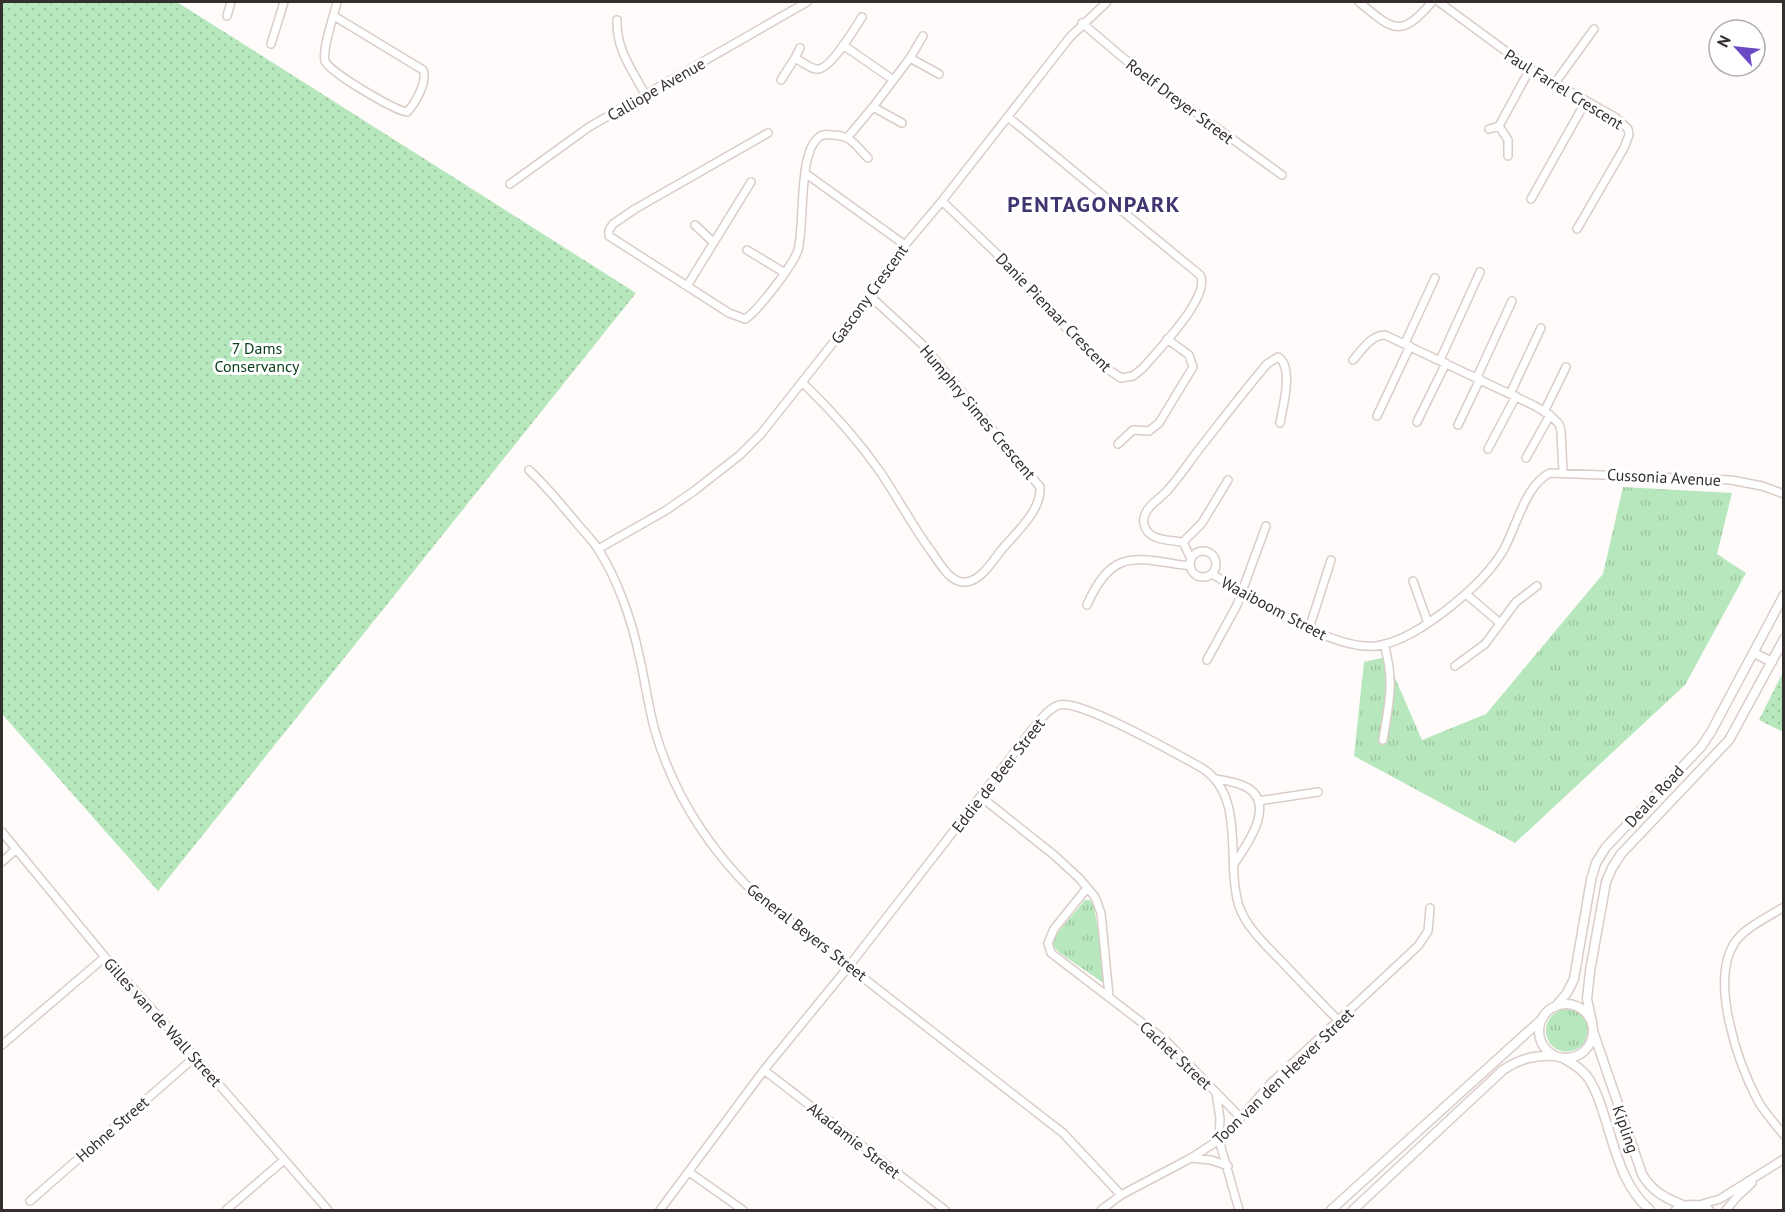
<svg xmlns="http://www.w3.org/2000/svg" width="1785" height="1212" font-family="'PT Sans',sans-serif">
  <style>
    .grass { fill: url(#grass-tufts) }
    .park { fill: url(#park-dots) }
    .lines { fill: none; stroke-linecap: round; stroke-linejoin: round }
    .minor-casing { stroke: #dacdc8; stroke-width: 10 }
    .tertiary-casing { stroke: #dacdc8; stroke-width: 11 }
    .minor { stroke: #fff; stroke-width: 7 }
    .tertiary { stroke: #fff; stroke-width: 8 }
    .labels { text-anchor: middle; stroke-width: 6; stroke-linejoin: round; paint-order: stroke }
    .street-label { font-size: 16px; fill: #342e2d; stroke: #fff }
    .park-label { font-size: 16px; fill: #083e19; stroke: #fff }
    .district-label { font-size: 22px; font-weight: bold; letter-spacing: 1.5px; fill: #413470; stroke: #fff }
  </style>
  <defs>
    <pattern id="grass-tufts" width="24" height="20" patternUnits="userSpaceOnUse" patternTransform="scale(1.5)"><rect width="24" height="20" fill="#b7e7bd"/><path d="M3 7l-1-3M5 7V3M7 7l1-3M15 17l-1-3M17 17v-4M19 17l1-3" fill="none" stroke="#9ec6a3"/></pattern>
    <pattern id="park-dots" width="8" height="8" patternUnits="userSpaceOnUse" patternTransform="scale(1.5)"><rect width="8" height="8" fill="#b7e7bd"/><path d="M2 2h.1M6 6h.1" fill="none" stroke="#9ec6a3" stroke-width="1.8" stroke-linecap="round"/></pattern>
  </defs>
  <rect width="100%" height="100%" fill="#fefbfa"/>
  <path class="grass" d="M1623,487l109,6 -15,61 29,19 -61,112 -170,158 -161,-87 10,-94 22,-5 36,83 64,-26 117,-140z
    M1085,900h5l4,6 12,73 -4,3 -42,-29 -8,-8 2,-8z
    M1562,1009c9,0 15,2 23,7 4,11 4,18 -2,29 -29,23 -55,-21 -21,-36z"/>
  <path class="park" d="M2,2h175l459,291 -478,598 -156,-177z
    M1783,672v60l-24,-12z"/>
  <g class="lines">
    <g class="minor-casing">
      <path id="minor" d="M1359,2c34,28 41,37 73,0
        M1439,2l91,67 85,48 13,12 1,6 -5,13 -47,81
        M227,16l4,-14
        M334,16l89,54c5,11 -8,34 -16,42 -13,-2 -78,-40 -82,-51 -3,-13 9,-45 12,-59
        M617,20c-1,29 15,50 28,74
        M1082,23l59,50 141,102
        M271,44l13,-42
        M843,45l49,34
        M795,58l5,-10
        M910,58l29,16
        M781,80l14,-22c6,3 14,10 21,11 13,3 39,-41 46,-52
        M1555,83l39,-54
        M873,107l37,-49 13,-22
        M1499,126l9,14v16
        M1489,129l10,-3 31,-57
        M768,133l-133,76 -22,15 -4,6v6l120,77 16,6c13,-8 48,-54 53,-69 7,-27 0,-95 20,-112 4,-4 8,-4 13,-3 5,0 13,1 18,4 7,5 13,13 19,19
        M847,138l26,-31 29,16
        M805,173l100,72
        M510,184l79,-57 218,-125
        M1531,199l55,-98
        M942,201l54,52 65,70 48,47 12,8 12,-2 10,-8c14,-17 69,-72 57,-93l-192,-158
        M695,225l18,17
        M747,250l38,23
        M687,286l64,-104
        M1405,343l30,-65
        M1353,360c9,-10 18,-25 32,-25l148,70 17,10 9,9 2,7 2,41
        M1440,360l40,-88
        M1477,377l35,-76
        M803,383c29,28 55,57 78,90 16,24 30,50 47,74 9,11 19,33 34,35 18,2 31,-22 41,-34 14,-16 39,-39 37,-61l-118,-143 -52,-48
        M1510,394l31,-66
        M1544,412l22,-45
        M1377,416l33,-70
        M1417,422l29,-59
        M1458,425l22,-46
        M1118,444l15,-14 16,1 10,-8 34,-56 -4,-12 -22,-16
        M1488,449l28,-53
        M1526,458l24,-43
        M529,470c17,16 31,33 46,51 7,9 17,18 23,28 19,29 34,72 41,106 6,25 9,51 16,76 18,62 54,117 99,162l309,240 58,62
        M1183,542c-13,-2 -36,-1 -39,-18 -3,-14 13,-23 22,-32 13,-14 23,-30 34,-44 22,-28 44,-57 67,-84l11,-7c16,10 5,49 2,66
        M598,549l67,-38 29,-20 46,-36 21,-21 109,-138 35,-51 37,-44 128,-164 37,-35
        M1190 564a13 13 0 1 1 26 0a13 13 0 1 1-26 0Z
        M1191,559l-8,-17 19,-19 26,-43
        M1212,574c39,23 120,77 164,72 26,-4 49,-20 69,-35 22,-17 45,-37 59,-62 13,-24 22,-65 46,-76l181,7 31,6 22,8
        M1413,581l15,42
        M1466,594l34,29
        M1087,605c26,-59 49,-46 103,-39
        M1309,629l22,-69
        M1207,660l30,-55 29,-79
        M1455,666l30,-22 31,-42 21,-16
        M1383,740c6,-38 12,-58 1,-96
        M1216,779c11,2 22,3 32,9 28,18 -2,58 -14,76
        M981,797l73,58 26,24 15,18 6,16 8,83
        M1258,801l60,-9
        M2,832l103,125 90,100 133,153
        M2,862l14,-13
        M1087,888l-33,41 -6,14 3,10 115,88 74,76
        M1784,907c-16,10 -38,20 -49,35 -26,39 3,121 23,159 7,12 17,23 26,34
        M2,1045l103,-88
        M764,1070l181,140
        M1216,1093l4,26 -1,21 20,70
        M1191,1158l20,2 17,6
        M689,1172l54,38
        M30,1201l165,-144
        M1699,1205l21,-6 64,-40
        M226,1210l58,-50
        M660,1210l104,-140 85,-104 186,-240c7,-8 14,-18 24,-21 22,-6 119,50 143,63 45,29 23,94 37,138 8,23 28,40 45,58 18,19 36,38 55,57
        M1101,1210l20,-15 70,-37 34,-22 45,-52 148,-138 10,-15 2,-23
        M1726,1210l11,-13 15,-14"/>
    </g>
    <g class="tertiary-casing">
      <path id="tertiary" d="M1754,653l18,9
        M1539 1031a27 27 0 1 1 54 0a27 27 0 1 1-54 0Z
        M1555,1007l12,-14 7,-14 17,-99 5,-17 10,-16 95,-100 10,-15 73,-137
        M1592,1022l-5,-23 3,-28 16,-89 6,-14 9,-14 108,-114 55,-101
        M1593,1031l49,143c10,18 25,25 43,32
        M1563,1058c8,5 16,9 22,16 9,10 14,25 18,38 12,35 18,73 47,98
        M1331,1210l211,-191
        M1353,1210l150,-140c16,-11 31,-15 52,-14
        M1676,1210c11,-6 22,-7 33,0"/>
    </g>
    <use href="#minor" class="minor"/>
    <use href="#tertiary" class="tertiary"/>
  </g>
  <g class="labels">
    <g class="street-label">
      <text transform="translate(656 89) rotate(-30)" y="6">Calliope Avenue</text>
      <text transform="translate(1564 89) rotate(32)" y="6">Paul Farrel Crescent</text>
      <text transform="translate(1180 101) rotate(37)" y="6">Roelf Dreyer Street</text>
      <text transform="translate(869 294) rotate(-54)" y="6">Gascony Crescent</text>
      <text transform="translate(1054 312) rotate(46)" y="6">Danie Pienaar Crescent</text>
      <text transform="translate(978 412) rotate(50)" y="6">Humphry Simes Crescent</text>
      <text transform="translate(1664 477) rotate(3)" y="6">Cussonia Avenue</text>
      <text transform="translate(1274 608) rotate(28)" y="6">Waaiboom Street</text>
      <text transform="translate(998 775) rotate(-52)" y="6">Eddie de Beer Street</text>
      <text transform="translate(1654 796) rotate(-47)" y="6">Deale Road</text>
      <text transform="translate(807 932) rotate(38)" y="6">General Beyers Street</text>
      <text transform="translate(163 1022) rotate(48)" y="6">Gilles van de Wall Street</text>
      <text transform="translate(1176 1055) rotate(43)" y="6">Cachet Street</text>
      <text transform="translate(1283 1076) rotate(-44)" y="6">Toon van den Heever Street</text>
      <text transform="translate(112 1129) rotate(-41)" y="6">Hohne Street</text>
      <text transform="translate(1626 1129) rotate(71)" y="6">Kipling</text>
      <text transform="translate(854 1140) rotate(38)" y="6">Akadamie Street</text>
    </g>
    <g class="park-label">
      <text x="257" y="354">7 Dams<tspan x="257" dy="18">Conservancy</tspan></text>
    </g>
    <g class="district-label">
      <text x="1094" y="212">PENTAGONPARK</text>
    </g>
  </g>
  <rect width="1785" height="1212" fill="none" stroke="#342e2d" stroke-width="6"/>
  <g transform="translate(1737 48) rotate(297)"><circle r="28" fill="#ffffff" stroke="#aeabab" stroke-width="1.5"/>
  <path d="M0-4.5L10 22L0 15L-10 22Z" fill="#6b4bc4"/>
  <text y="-9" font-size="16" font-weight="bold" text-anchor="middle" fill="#342e2d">N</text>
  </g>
</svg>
